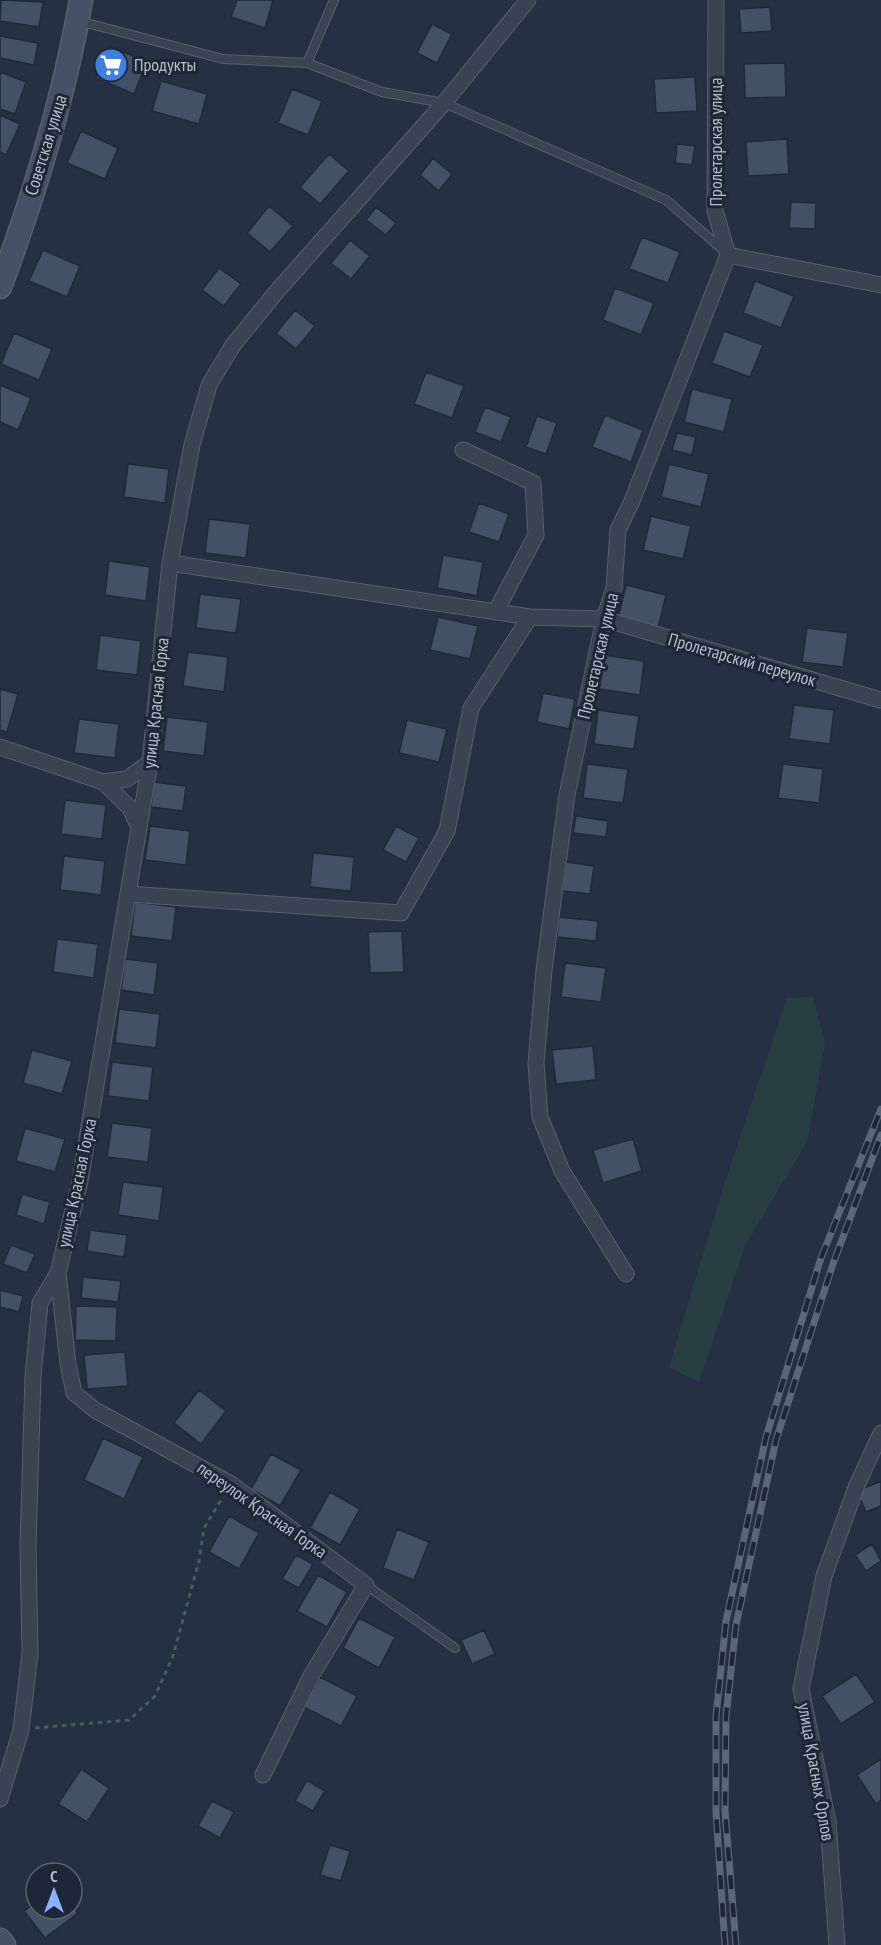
<svg xmlns="http://www.w3.org/2000/svg" width="881" height="1945" font-family="'PT Sans Narrow',sans-serif">
  <style>
    .green { fill: #273f43 }
    .building { fill: #445064; stroke: #202939; stroke-width: 1.5 }
    .lines { fill: none; stroke-linecap: round; stroke-linejoin: round }
    .lane-casing { stroke: #57606f; stroke-width: 10 }
    .street-casing { stroke: #57606f; stroke-width: 17 }
    .secondary-casing { stroke: #57606f; stroke-width: 25 }
    .path { stroke: #455c60; stroke-width: 3; stroke-dasharray: 4.5 4.5; stroke-linecap: butt }
    .lane { stroke: #394352; stroke-width: 8 }
    .street { stroke: #394352; stroke-width: 15 }
    .secondary { stroke: #475165; stroke-width: 22 }
    .rail-casing { stroke: #5b6679; stroke-width: 7 }
    .rail { stroke: #1e2737; stroke-width: 4.5; stroke-dasharray: 14; stroke-linecap: butt }
    .labels { text-anchor: middle; stroke-width: 6; stroke-linejoin: round; paint-order: stroke }
    .poi-label { font-size: 18px; fill: #b6becc; stroke: #1e2737; text-anchor: start }
    .street-label { font-size: 18px; fill: #b6becc; stroke: #1e2737 }
  </style>
  <rect width="100%" height="100%" fill="#253042"/>
  <path class="green" d="M813,997l12,47 -18,98 -62,104 -46,136 -30,-15 54,-179 64,-190z"/>
  <path class="building" d="M1,0l42,2 -4,25 -39,-6z
    M237,0h36l-8,28 -34,-11z
    M770,7l2,24 -31,2 -2,-24z
    M432,24l20,10 -15,29 -20,-10z
    M0,36l38,7 -4,22 -34,-7z
    M110,46l37,16 -13,32 -38,-16z
    M785,63l1,34 -41,1 -1,-34z
    M0,72l26,10 -11,32 -15,-5z
    M695,77l2,34 -41,2 -2,-34z
    M161,81l46,13 -8,30 -47,-13z
    M292,89l30,12 -14,34 -30,-12z
    M0,115l20,9 -14,31 -6,-3z
    M81,131l37,17 -13,31 -38,-16z
    M787,139l2,35 -41,2 -2,-34z
    M677,144l18,2 -3,19 -17,-2z
    M329,154l20,17 -29,33 -20,-17z
    M433,158l19,16 -13,17 -19,-16z
    M791,202l25,1 -1,26 -26,-1z
    M269,206l24,20 -23,26 -23,-19z
    M376,207l20,16 -10,12 -20,-15z
    M642,237l38,15 -12,31 -39,-14z
    M350,240l20,16 -19,23 -20,-16z
    M43,250l37,16 -13,31 -38,-16z
    M219,268l22,16 -17,22 -22,-16z
    M755,281l39,15 -13,32 -38,-15z
    M615,288l39,15 -13,32 -38,-15z
    M295,310l20,16 -19,23 -20,-16z
    M724,331l39,14 -13,32 -38,-14z
    M14,333l38,16 -13,31 -38,-16z
    M426,372l38,14 -12,32 -38,-14z
    M0,385l31,13 -13,32 -18,-8z
    M692,389l40,10 -8,33 -40,-10z
    M485,407l26,10 -10,25 -26,-10z
    M605,415l38,15 -12,32 -39,-15z
    M537,416l20,7 -11,31 -20,-7z
    M677,433l19,4 -4,18 -20,-5z
    M128,464l41,5 -4,34 -41,-6z
    M669,464l40,10 -8,33 -40,-10z
    M479,503l30,11 -10,28 -30,-10z
    M651,516l40,10 -8,33 -40,-9z
    M209,519l41,5 -4,34 -41,-5z
    M443,555l40,7 -6,34 -40,-8z
    M109,561l41,6 -4,34 -41,-6z
    M626,585l40,10 -8,33 -40,-10z
    M200,594l41,5 -5,34 -40,-5z
    M438,617l40,9 -8,33 -40,-9z
    M807,628l41,5 -5,34 -41,-5z
    M100,635l41,6 -4,34 -41,-5z
    M188,652l40,5 -4,35 -41,-6z
    M604,655l40,6 -4,34 -41,-6z
    M0,689l18,5 -11,38 -7,-2z
    M543,693l32,6 -6,30 -32,-7z
    M794,705l40,5 -4,34 -41,-5z
    M598,710l41,6 -5,33 -40,-5z
    M167,717l41,5 -4,34 -41,-5z
    M79,719l40,5 -4,34 -41,-5z
    M407,720l40,9 -8,33 -40,-9z
    M587,764l41,5 -5,34 -40,-5z
    M783,764l40,5 -4,34 -41,-5z
    M154,782l32,4 -3,25 -32,-4z
    M65,800l41,5 -4,34 -41,-5z
    M576,816l32,5 -2,16 -33,-4z
    M150,826l40,5 -4,34 -41,-5z
    M396,826l23,12 -13,24 -23,-12z
    M313,853l41,4 -3,34 -41,-4z
    M64,856l41,5 -4,34 -41,-5z
    M566,862l28,4 -4,28 -28,-3z
    M135,902l41,5 -4,34 -41,-5z
    M559,917l39,4 -2,20 -39,-4z
    M402,931l2,41 -34,1 -2,-41z
    M57,939l41,5 -4,34 -41,-6z
    M125,959l33,4 -4,32 -33,-5z
    M565,963l41,5 -5,34 -40,-5z
    M119,1009l41,5 -4,34 -41,-5z
    M593,1046l3,34 -40,4 -4,-34z
    M32,1050l40,11 -10,33 -39,-11z
    M112,1062l41,5 -4,34 -41,-5z
    M112,1123l40,5 -4,34 -41,-5z
    M25,1128l40,11 -10,33 -39,-11z
    M633,1139l9,32 -39,12 -10,-33z
    M123,1182l40,5 -4,34 -41,-6z
    M22,1194l28,8 -6,22 -28,-9z
    M90,1230l37,5 -3,22 -37,-6z
    M11,1245l24,9 -8,19 -24,-9z
    M83,1277l38,4 -3,21 -37,-4z
    M0,1290l23,6 -4,16 -19,-5z
    M76,1306l41,1 -1,34 -41,-1z
    M125,1352l3,34 -41,3 -3,-34z
    M199,1390l27,21 -25,33 -27,-21z
    M103,1438l40,19 -19,42 -40,-19z
    M271,1454l30,16 -21,36 -29,-17z
    M881,1481v25l-15,6 -9,-21z
    M330,1492l30,17 -20,36 -30,-17z
    M229,1516l30,17 -20,36 -30,-17z
    M397,1529l32,13 -15,38 -31,-12z
    M872,1544l9,17 -15,10 -11,-16z
    M296,1555l17,9 -14,24 -17,-9z
    M318,1575l29,17 -20,35 -30,-16z
    M359,1618l36,19 -16,31 -36,-20z
    M484,1630l11,24 -23,10 -11,-24z
    M856,1674l19,28 -34,22 -19,-28z
    M320,1677l37,19 -16,30 -37,-19z
    M881,1759v41l-5,4 -19,-29z
    M81,1769l28,19 -22,34 -29,-18z
    M307,1780l18,11 -12,20 -18,-10z
    M212,1801l22,11 -14,26 -22,-12z
    M330,1845l20,6 -9,30 -21,-6z
    M36,1902v7h36v-3l6,7 -33,25 -21,-27z"/>
  <g class="lines">
    <g class="lane-casing">
      <path id="lane" d="M79,21l144,38 84,4 75,29 62,11 222,97 58,51
        M307,63l27,-63
        M366,1585l89,63"/>
    </g>
    <g class="street-casing">
      <path id="street" d="M728,255l153,30
        M463,450l70,33 3,52 -40,76
        M170,563l360,54 74,2 277,81
        M0,747l103,35 24,-3 23,-17
        M103,782l27,26 9,19
        M128,894l273,19 46,-82 24,-123 59,-91
        M58,1273l10,91 6,29 21,17 136,74 135,101 -55,91 -48,99
        M626,1274l-64,-103 -22,-54 -4,-54 8,-93 23,-175 37,-176 10,-31 4,-58 14,-29 96,-246 -13,-44 1,-211
        M0,1799l21,-69 9,-77 -2,-107 5,-170 7,-73 18,-30 22,-92 70,-419 20,-199 22,-118 17,-60 24,-40 45,-55 166,-187 84,-103
        M837,1945l-9,-123 -27,-133 23,-113 33,-91 24,-52"/>
    </g>
    <g class="secondary-casing">
      <path id="secondary" d="M0,287c35,-94 64,-189 81,-287
        M0,1940l4,5"/>
    </g>
    <path class="path" d="M35,1728l94,-8 26,-24 18,-40 26,-95 5,-33 19,-31"/>
    <use href="#lane" class="lane"/>
    <use href="#street" class="street"/>
    <use href="#secondary" class="secondary"/>
    <g class="rail-casing">
      <path id="rail" d="M725,1945l-9,-133v-96l10,-95 40,-184 55,-179 60,-149
        M736,1945l-11,-134 1,-95 10,-91 40,-185 57,-176 48,-129"/>
    </g>
    <use href="#rail" class="rail"/>
  </g>
  <defs>
    <g id="supermarket-disc" transform="scale(1.725)"><circle r="9.5" fill="#3f7fe0" stroke="#1e2737"/><path d="M-6-5.5h2.5l.6 2H6L4.5 2H-2.5L-4.4-4H-6ZM-1.5 3.2a1.3 1.3 0 1 0 .1 0ZM3 3.2a1.3 1.3 0 1 0 .1 0Z" fill="#fff"/></g>
  </defs>
  <g fill-rule="evenodd">
    <use href="#supermarket-disc" x="111" y="65"/>
  </g>
  <g class="labels">
    <g class="poi-label">
      <text x="134" y="71">Продукты</text>
    </g>
    <g class="street-label">
      <text transform="translate(716 142) rotate(-90)" y="6">Пролетарская улица</text>
      <text transform="translate(46 145) rotate(-73)" y="6">Советская улица</text>
      <text transform="translate(598 656) rotate(-77)" y="6">Пролетарская улица</text>
      <text transform="translate(742 660) rotate(16)" y="6">Пролетарский переулок</text>
      <text transform="translate(156 703) rotate(-84)" y="6">улица Красная Горка</text>
      <text transform="translate(77 1183) rotate(-78)" y="6">улица Красная Горка</text>
      <text transform="translate(262 1510) rotate(35)" y="6">переулок Красная Горка</text>
      <text transform="translate(816 1772) rotate(80)" y="6">улица Красных Орлов</text>
    </g>
  </g>
  <g transform="translate(54 1891)"><circle r="28" fill="#1e2737" stroke="#5b6373" stroke-width="1.5"/>
  <path d="M0-4.5L10 22L0 15L-10 22Z" fill="#8bb2fc"/>
  <text y="-9" font-size="16" font-weight="bold" text-anchor="middle" fill="#b6becc">С</text>
  </g>
</svg>
